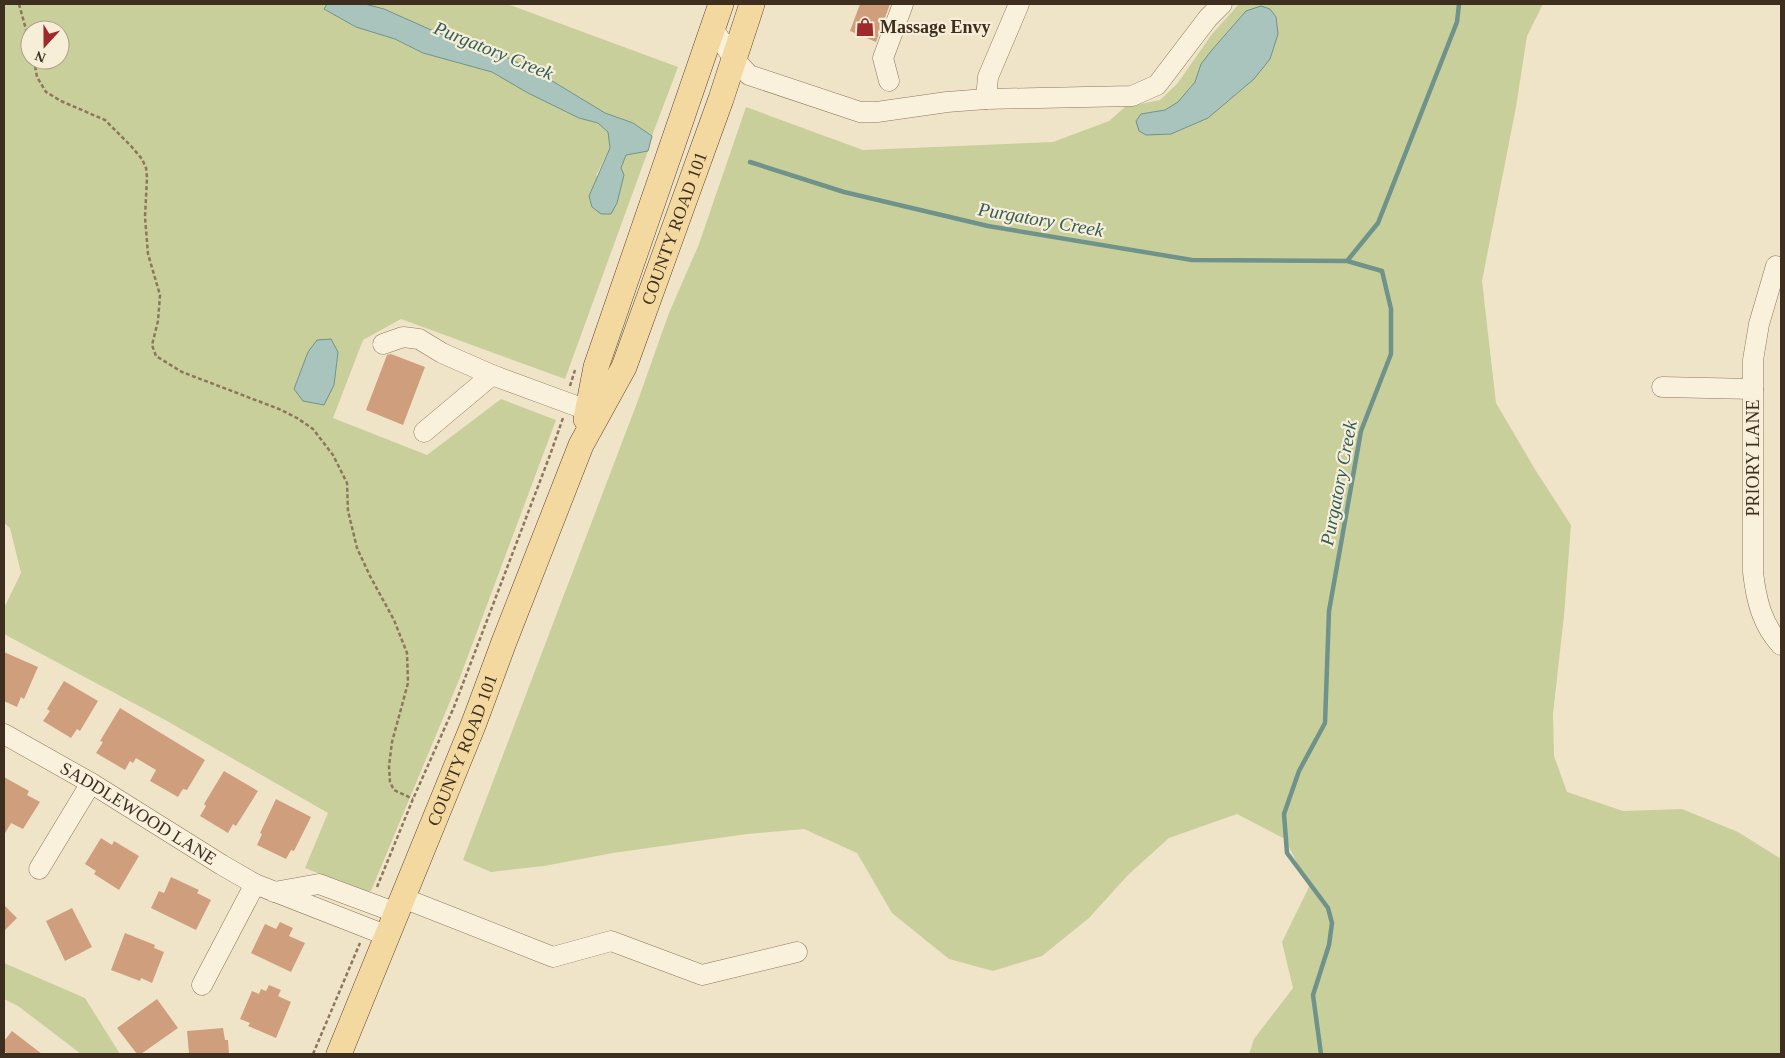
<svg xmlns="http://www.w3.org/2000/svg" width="1785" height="1058" font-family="Georgia,serif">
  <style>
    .green { fill: #c9cf9b; fill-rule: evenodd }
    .water { fill: #a9c4bc; stroke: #6f938a }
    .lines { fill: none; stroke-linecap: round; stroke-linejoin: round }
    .stream { stroke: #6f938a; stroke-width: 4.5 }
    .building { fill: #cf9f7d }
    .minor-casing { stroke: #8d765c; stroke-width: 21 }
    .major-casing { stroke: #5b4430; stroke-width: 26 }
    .path { stroke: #8d765c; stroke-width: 2.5; stroke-dasharray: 4 2.5; stroke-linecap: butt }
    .minor { stroke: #faf1dc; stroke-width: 20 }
    .major { stroke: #f3d9a0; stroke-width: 25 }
    .labels { text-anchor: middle; stroke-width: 4.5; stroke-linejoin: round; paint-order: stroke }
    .poi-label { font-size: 18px; font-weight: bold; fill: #3d2e20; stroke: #f7eed8; text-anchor: start }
    .street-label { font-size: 18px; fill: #3d2e20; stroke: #f7eed8 }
    .water-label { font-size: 19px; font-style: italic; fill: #2f5d5a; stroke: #f7eed8 }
  </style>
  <rect width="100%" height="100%" fill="#f0e4c8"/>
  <path class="green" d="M4,4h323l-3,5 32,18 39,12 28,14 69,19 36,21 51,25 19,5 10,9 2,16 -14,28 25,-8 5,-13 22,-4 -83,228 -164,-60 -38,21 -30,78 94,37 74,-56 55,21 -97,260 -88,211 -7,1 -59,-24 23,-55 -161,-92 -163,-87v-26l17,-35 -11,-45 -6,-5zM30,30h30v30h-30zM331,339l7,13 -4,33z
    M365,4h142l171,63 -26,69 -19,-13 -28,-10 -61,-37 -69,-35 -37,-8 -54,-24z
    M1239,4h304l-16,32 -11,71 -34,174 14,122 40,68 35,54 -7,91 -11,98 1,42 13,36 56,19 59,-2 56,23 43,27v195h-532l5,-15 39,-51 -11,-46 27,-55 -24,-48 -48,-25 -68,24 -41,37 -39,43 -47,38 -49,15 -44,-12 -57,-46 -35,-60 -53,-24 -57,5 -134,19 -69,13 -53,6 -28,-12 174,-457 32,-90 30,-69 47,-137 117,43 190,-8 56,-21 16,-14 35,-7 17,-16 35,-50z
    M4,963l81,35 35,56h-39l-63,-48 -14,-7z"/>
  <path class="water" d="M327,4h38l19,5 54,24 37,8 69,35 61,37 28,10 19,13 -4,15 -22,4 -5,13 3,7 -7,28 -6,11h-10l-9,-7 -3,-11 21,-48 -2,-16 -10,-9 -19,-5 -51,-25 -36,-21 -69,-19 -28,-14 -39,-12 -32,-18z
    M1261,6l9,3 6,8 2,17 -8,25 -16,20 -46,39 -37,16 -25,1 -7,-4 -3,-10 5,-7 24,-4 13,-8 17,-20 6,-18 10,-13 35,-40z
    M331,339l7,13 -4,33 -10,20 -21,-4 -9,-12 14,-37 9,-12z"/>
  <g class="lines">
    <path class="stream" d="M750,162l94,30 144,34 204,34 155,1 35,10 9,38v45l-30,77 -32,180 -4,112 -26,48 -15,43 3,39 41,55 4,15 -3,22 -16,50 8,59
      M1347,261l31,-38 79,-201 2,-18"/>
  </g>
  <path class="building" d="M860,4h30l-14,38 -26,-11z
    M391,354l34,13 -22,58 -37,-15 21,-55z
    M4,652l34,15 -14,32 -3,-2 -4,10 -13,-6z
    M64,681l34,20 -18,30 -3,-2 -6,9 -28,-17 7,-10 -3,-2z
    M120,708l85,52 -18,30 -4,-1 -5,8 -28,-16 6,-11 -20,-12 -3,5 -3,-2 -5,9 -29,-17 7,-11 -3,-1z
    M224,771l34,20 -22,35 -3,-2 -5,9 -28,-17 6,-10 -2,-2z
    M4,777l25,14 -2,4 13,7 -17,27 -12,-6 -7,12z
    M276,799l35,18 -17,34 -3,-1 -5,9 -29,-14 5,-11 -2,-1z
    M101,838l11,7 2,-4 25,15 -20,34 -25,-16 2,-3 -11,-7z
    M171,877l28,13 -2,3 14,7 -15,30 -45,-22 8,-17 5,2z
    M4,905l13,13 -13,13z
    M72,908l20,39 -27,14 -19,-40z
    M280,922l13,6 -4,8 16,7 -14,29 -40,-19 14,-29 11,5z
    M125,933l30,12 -1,3 10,4 -12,31 -11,-5 -1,3 -29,-11z
    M269,985l12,5 -3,6 13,6 -15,36 -28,-12 2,-3 -10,-4 12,-28 7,3 2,-5 5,2z
    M157,999l21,29 -37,26h-4l-20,-26z
    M223,1028l2,12h3l1,14h-40l-2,-23z
    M12,1031l30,23h-34l-4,-3v-10z"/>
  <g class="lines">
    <g class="minor-casing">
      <g id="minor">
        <path d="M713,29l21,30 15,16 111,37h17l70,-10 39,-3 146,-3 25,-11 51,-67 14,-14"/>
        <path d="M889,81l-6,-23 20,-54"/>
        <path d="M986,99l2,-22 31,-73"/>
        <path d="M1776,266l-17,58 -6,36v212c3,27 9,53 28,73"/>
        <path d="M383,344l20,-7 16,2 23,14 50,22 -68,57"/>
        <path d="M492,375l106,39"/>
        <path d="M1662,387l91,2"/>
        <path id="s1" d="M4,734l87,49 131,82 33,19 133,52"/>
        <path d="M39,869l52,-86"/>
        <path d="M274,892l45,-8 78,29"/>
        <path d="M403,898l150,59 58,-16 91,34 95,-23"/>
        <path d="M202,985l53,-101"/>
      </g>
    </g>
    <g class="major-casing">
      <g id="major">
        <path d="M586,419l10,-52 125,-363"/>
        <path id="s2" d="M339,1054l135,-331 30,-81 77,-197 43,-78 97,-268 31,-95"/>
      </g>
    </g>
    <path class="path" d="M19,4l11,40
      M34,60l3,17 9,15 15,9 44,19 26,26 11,13 4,9 1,9 -2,40 3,37 12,41 -2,26 -6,24 4,11 26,16 97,37 18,9 16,11 20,26 14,28 1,28 9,37 13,28 24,44 13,33 1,30 -16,59 -3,24 1,16 4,8 19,9
      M570,386l5,-16
      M377,887l36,-88 41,-92 96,-252 13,-37
      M313,1054l47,-111"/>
    <use href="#minor" class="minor"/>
    <use href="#major" class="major"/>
  </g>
  <defs>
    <g id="shop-bare" transform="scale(1.5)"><path d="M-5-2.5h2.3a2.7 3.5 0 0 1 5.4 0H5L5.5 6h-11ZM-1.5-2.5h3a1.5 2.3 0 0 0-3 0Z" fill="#9e2a2b" stroke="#f7eed8" stroke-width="2.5" paint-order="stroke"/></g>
  </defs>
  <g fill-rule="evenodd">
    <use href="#shop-bare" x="865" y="27"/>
  </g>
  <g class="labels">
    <g class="poi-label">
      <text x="880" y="33">Massage Envy</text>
    </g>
    <g class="street-label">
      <text dy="6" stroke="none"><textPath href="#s2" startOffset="892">COUNTY ROAD 101</textPath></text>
      <text transform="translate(1753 458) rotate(-90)" y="6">PRIORY LANE</text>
      <text dy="6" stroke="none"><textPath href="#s2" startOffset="328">COUNTY ROAD 101</textPath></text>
      <text dy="6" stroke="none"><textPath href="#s1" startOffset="156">SADDLEWOOD LANE</textPath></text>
    </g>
    <g class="water-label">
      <text transform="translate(494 50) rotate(22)" y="7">Purgatory Creek</text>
      <text transform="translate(1041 219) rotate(10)" y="7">Purgatory Creek</text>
      <text transform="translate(1338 483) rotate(-79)" y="7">Purgatory Creek</text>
    </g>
  </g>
  <rect width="1785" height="1058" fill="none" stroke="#3d2e20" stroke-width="10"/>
  <g transform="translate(45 45) rotate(201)"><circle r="24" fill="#f7eed8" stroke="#ada18e"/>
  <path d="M0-4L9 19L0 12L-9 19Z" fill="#9e2a2b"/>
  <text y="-8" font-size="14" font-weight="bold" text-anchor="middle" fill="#3d2e20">N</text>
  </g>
</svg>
